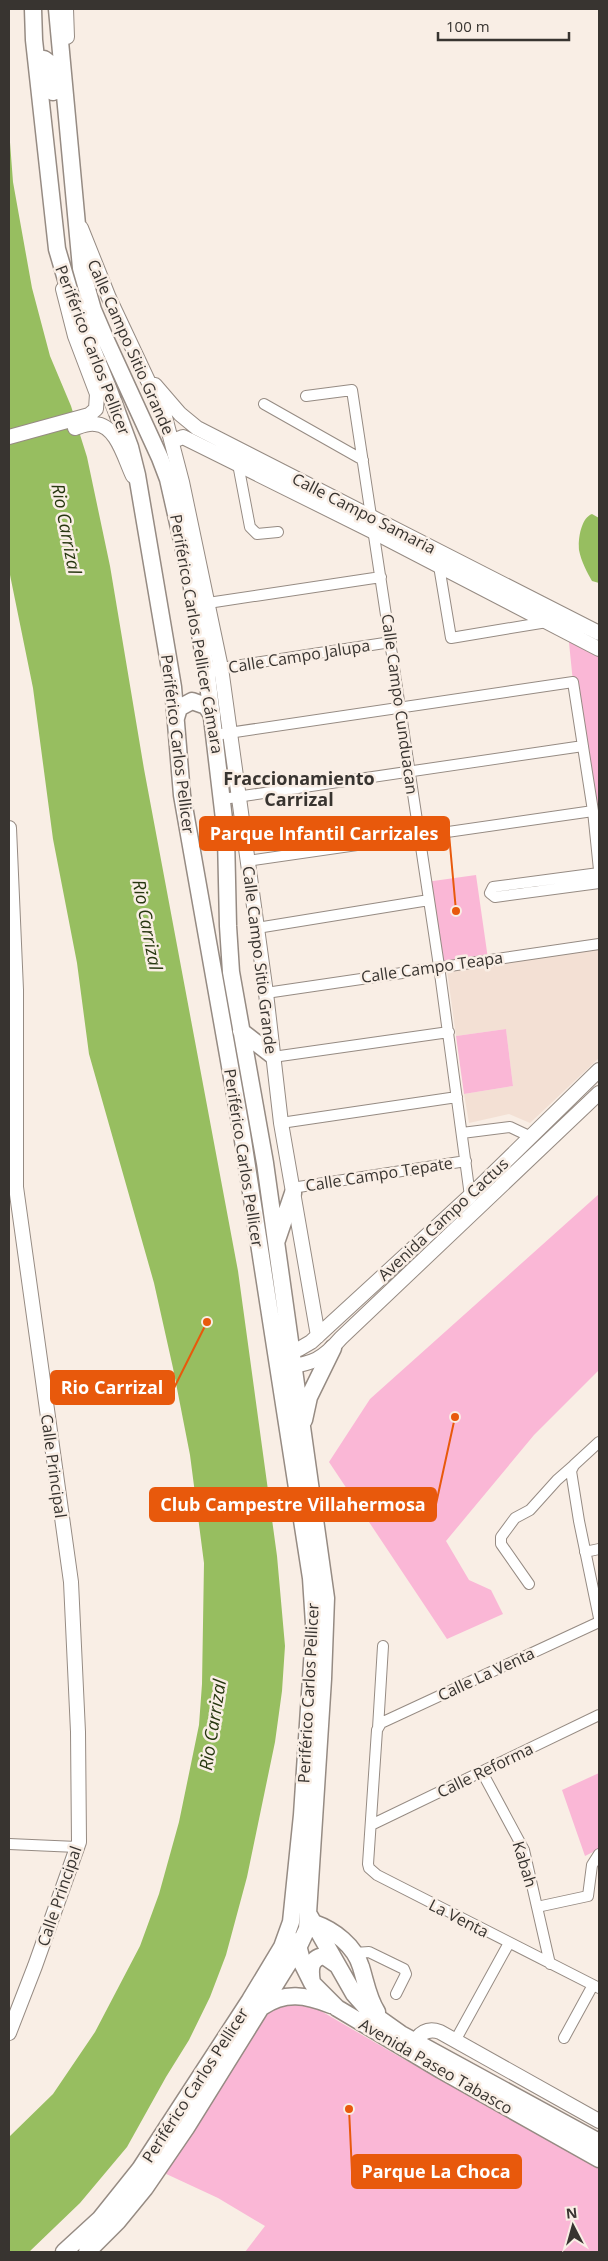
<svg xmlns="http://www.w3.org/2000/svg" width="608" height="2261" font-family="'Open Sans',sans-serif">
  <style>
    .built { fill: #f3e0d4 }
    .green { fill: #fab7d6 }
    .water { fill: #97be60 }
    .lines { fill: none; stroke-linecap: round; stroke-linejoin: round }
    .street-casing { stroke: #968b83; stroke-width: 12 }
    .secondary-casing { stroke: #968b83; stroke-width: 16 }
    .primary-casing { stroke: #968b83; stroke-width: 19 }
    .street { stroke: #fff; stroke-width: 10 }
    .secondary { stroke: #fff; stroke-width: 14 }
    .primary { stroke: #fff; stroke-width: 16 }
    .labels { text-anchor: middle; stroke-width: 5; stroke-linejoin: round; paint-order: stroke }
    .street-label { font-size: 16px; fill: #383430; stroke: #f9eee5 }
    .water-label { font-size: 18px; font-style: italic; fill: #273710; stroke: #f9eee5 }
    .neighbourhood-label { font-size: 18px; font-weight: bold; fill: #383430; stroke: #f9eee5 }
    .leader { fill: none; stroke: #e8590c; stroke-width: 2 }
    .callout-dot { fill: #e8590c; stroke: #f9eee5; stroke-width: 2 }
    .callout { fill: #e8590c; stroke: #e8590c; stroke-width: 2 }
    .callout-label { font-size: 18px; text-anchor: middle; font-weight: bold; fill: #fff }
  </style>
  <rect width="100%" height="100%" fill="#f9eee5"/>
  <path class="built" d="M599,948v110l-69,65 -21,-9 -40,9 -5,-29 49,-8 -7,-57 -50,7 -9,-66z"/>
  <path class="green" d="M568,633l31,15v222l-26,-188z
    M476,875l12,84 -49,7 -13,-84z
    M506,1029l7,57 -49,8 -8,-58z
    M599,1194v176l-65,65 -88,106 23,39 22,10 12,24 -56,25 -118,-177 41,-63z
    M599,1773v76l-14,7 -23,-66z
    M282,2002l27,2 91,53 199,110v85h-354l20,-26 -47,-28 -56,-26 103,-159z"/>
  <path class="water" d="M9,129l4,53 19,106 18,68 21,50 16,51 23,109 34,203 94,502 39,285 8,90 -3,45 -7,51 -28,135 -21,78 -16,42 -21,43 -23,37 -39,70 -47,56 -51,49h-20v-115l44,-43 42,-62 45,-86 19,-52 20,-72 20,-97 3,-41 2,-121 -14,-108 -17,-87 -19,-85 -65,-229 -12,-91 -24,-124 -20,-151 -24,-118z
    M592,514l7,4v65l-7,-2c-5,-9 -11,-20 -13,-31 -1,-11 2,-32 13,-36z"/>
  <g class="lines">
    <g class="street-casing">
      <path id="street" d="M306,396l46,-6 87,576 31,230
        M264,404l99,56
        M238,464l12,63 7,7 21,-2
        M439,566l12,72 96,-16
        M208,603l173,-26
        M215,669l176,-27
        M215,735l358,-53 20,129 6,59
        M223,799l360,-53
        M247,861l346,-50
        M599,873l-106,14 -3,6 5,4 104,-14
        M257,928l172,-28
        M266,993l333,-49
        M273,1057l176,-25
        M281,1123l176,-26
        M462,1133l48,-6 19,9
        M292,1188l174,-27
        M599,1442l-25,23 -3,6 8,50 20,97
        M585,1552l14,-3
        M529,1584l-28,-40v-7l14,-19 15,-8 27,-30 16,-14
        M599,1622l-218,101 -4,7 -9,134 1,4 8,7 222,113
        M378,1728l5,-82
        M482,1772l42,78 26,114
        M371,1825l228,-110
        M9,1844l68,3
        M537,1907l51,-11 4,-31 7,-11
        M355,1953l14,-1 35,17 2,5 -10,20
        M564,2038l29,-53
        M455,2041l54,-98"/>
    </g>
    <g class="secondary-casing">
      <path id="secondary" d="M66,9l1,28
        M81,228l28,70 56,119 17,65 39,186 45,325 15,130 37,213
        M155,385l25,29 17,14 402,205
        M75,428c6,-2 13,-5 20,-4 22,1 30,36 38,52
        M9,437l80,-22 7,-6 1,-15 -22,-58 -12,-47
        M173,441l10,-4 189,94 227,118
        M9,828l7,162v197l55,395 7,150 1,110 -44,124 -26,67
        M281,1352l18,-3 12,-7 159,-146 129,-126
        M285,1368c28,-5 37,-8 56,-30l258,-245
        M415,2041c6,-9 14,-13 25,-9l159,89"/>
    </g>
    <g class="primary-casing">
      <path id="primary" d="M33,9l1,31 23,209 13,44 40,100 20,54 7,28 36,212 9,108 60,339 69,444 3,46 -1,24 -11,167 -11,107 -9,25 -32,53 -110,169 -40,50 -36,33
        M57,9l24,259 12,42 12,28 55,120 8,21 22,97 17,99 19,161 2,90 3,46 34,191 61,435 -3,81 -16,250 -9,19 -112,180 -41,60 -27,33 -31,31
        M36,59h8l4,3 5,30
        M176,718l3,-10 13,-7 14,5 6,9
        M241,1031l31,24
        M277,1240l16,-47
        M304,1420l5,-23 24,-49
        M309,1915l45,79 16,18 31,22 198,108
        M314,1923c20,7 41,23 47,44 5,16 7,31 16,45
        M297,1941l6,24 9,18 25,25 104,62 158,89
        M312,1983c-2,-12 -3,-25 12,-27l13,9
        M262,2007c23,-16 44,-12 69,-2"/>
    </g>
    <use href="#street" class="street"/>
    <use href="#secondary" class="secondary"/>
    <use href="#primary" class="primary"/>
  </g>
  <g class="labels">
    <g class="street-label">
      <text transform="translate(131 347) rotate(66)" y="6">Calle Campo Sitio Grande</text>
      <text transform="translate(93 350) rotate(69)" y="6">Periférico Carlos Pellicer</text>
      <text transform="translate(364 513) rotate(27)" y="6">Calle Campo Samaria</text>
      <text transform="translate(197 634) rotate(80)" y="6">Periférico Carlos Pellicer Cámara</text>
      <text transform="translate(299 656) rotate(-9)" y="6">Calle Campo Jalupa</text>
      <text transform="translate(400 704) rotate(82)" y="6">Calle Campo Cunduacan</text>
      <text transform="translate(178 744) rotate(83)" y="6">Periférico Carlos Pellicer</text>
      <text transform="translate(260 960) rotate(83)" y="6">Calle Campo Sitio Grande</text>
      <text transform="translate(432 967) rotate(-8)" y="6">Calle Campo Teapa</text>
      <text transform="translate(244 1158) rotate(81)" y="6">Periférico Carlos Pellicer</text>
      <text transform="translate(379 1174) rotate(-9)" y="6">Calle Campo Tepate</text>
      <text transform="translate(443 1219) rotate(-43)" y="6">Avenida Campo Cactus</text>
      <text transform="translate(54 1466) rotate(82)" y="6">Calle Principal</text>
      <text transform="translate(486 1674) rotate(-25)" y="6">Calle La Venta</text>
      <text transform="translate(308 1693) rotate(-87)" y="6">Periférico Carlos Pellicer</text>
      <text transform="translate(485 1770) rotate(-26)" y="6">Calle Reforma</text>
      <text transform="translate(525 1864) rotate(73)" y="6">Kabah</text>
      <text transform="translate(59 1896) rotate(-71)" y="6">Calle Principal</text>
      <text transform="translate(459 1918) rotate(27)" y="6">La Venta</text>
      <text transform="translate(436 2066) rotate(30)" y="6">Avenida Paseo Tabasco</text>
      <text transform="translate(195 2085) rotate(-57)" y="6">Periférico Carlos Pellicer</text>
    </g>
    <g class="water-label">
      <text transform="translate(66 529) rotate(79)" y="6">Rio Carrizal</text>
      <text transform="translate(147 925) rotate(79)" y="6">Rio Carrizal</text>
      <text transform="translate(213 1725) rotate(-81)" y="6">Rio Carrizal</text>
    </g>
    <g class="neighbourhood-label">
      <text x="299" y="785">Fraccionamiento<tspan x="299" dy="21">Carrizal</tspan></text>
    </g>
  </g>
  <path class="leader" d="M456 911L449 834M207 1322L174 1388M455 1417L436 1504M349 2109L352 2172"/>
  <g class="callout-dot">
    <circle cx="456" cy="911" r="5"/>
    <circle cx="207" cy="1322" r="5"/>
    <circle cx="455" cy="1417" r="5"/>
    <circle cx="349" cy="2109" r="5"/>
  </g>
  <g class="callout">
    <rect x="200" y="817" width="249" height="33" rx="5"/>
    <rect x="51" y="1371" width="123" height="33" rx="5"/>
    <rect x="150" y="1488" width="286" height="33" rx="5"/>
    <rect x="352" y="2155" width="169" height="33" rx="5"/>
  </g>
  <g class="callout-label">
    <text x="324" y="840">Parque Infantil Carrizales</text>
    <text x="112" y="1394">Rio Carrizal</text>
    <text x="293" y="1511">Club Campestre Villahermosa</text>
    <text x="436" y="2178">Parque La Choca</text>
  </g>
  <rect width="608" height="2261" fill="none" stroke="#383430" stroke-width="20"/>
  <g transform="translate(573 2226) rotate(354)" stroke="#f9eee5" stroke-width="4" paint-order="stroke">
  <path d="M0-4L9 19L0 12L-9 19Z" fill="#383430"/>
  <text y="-8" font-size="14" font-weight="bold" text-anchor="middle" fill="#383430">N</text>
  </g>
  <path d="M438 32v8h131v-8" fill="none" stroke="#383430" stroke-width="2.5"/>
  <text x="446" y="32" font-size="15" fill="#383430" stroke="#f9eee5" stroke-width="4" paint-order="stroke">100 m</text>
</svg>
